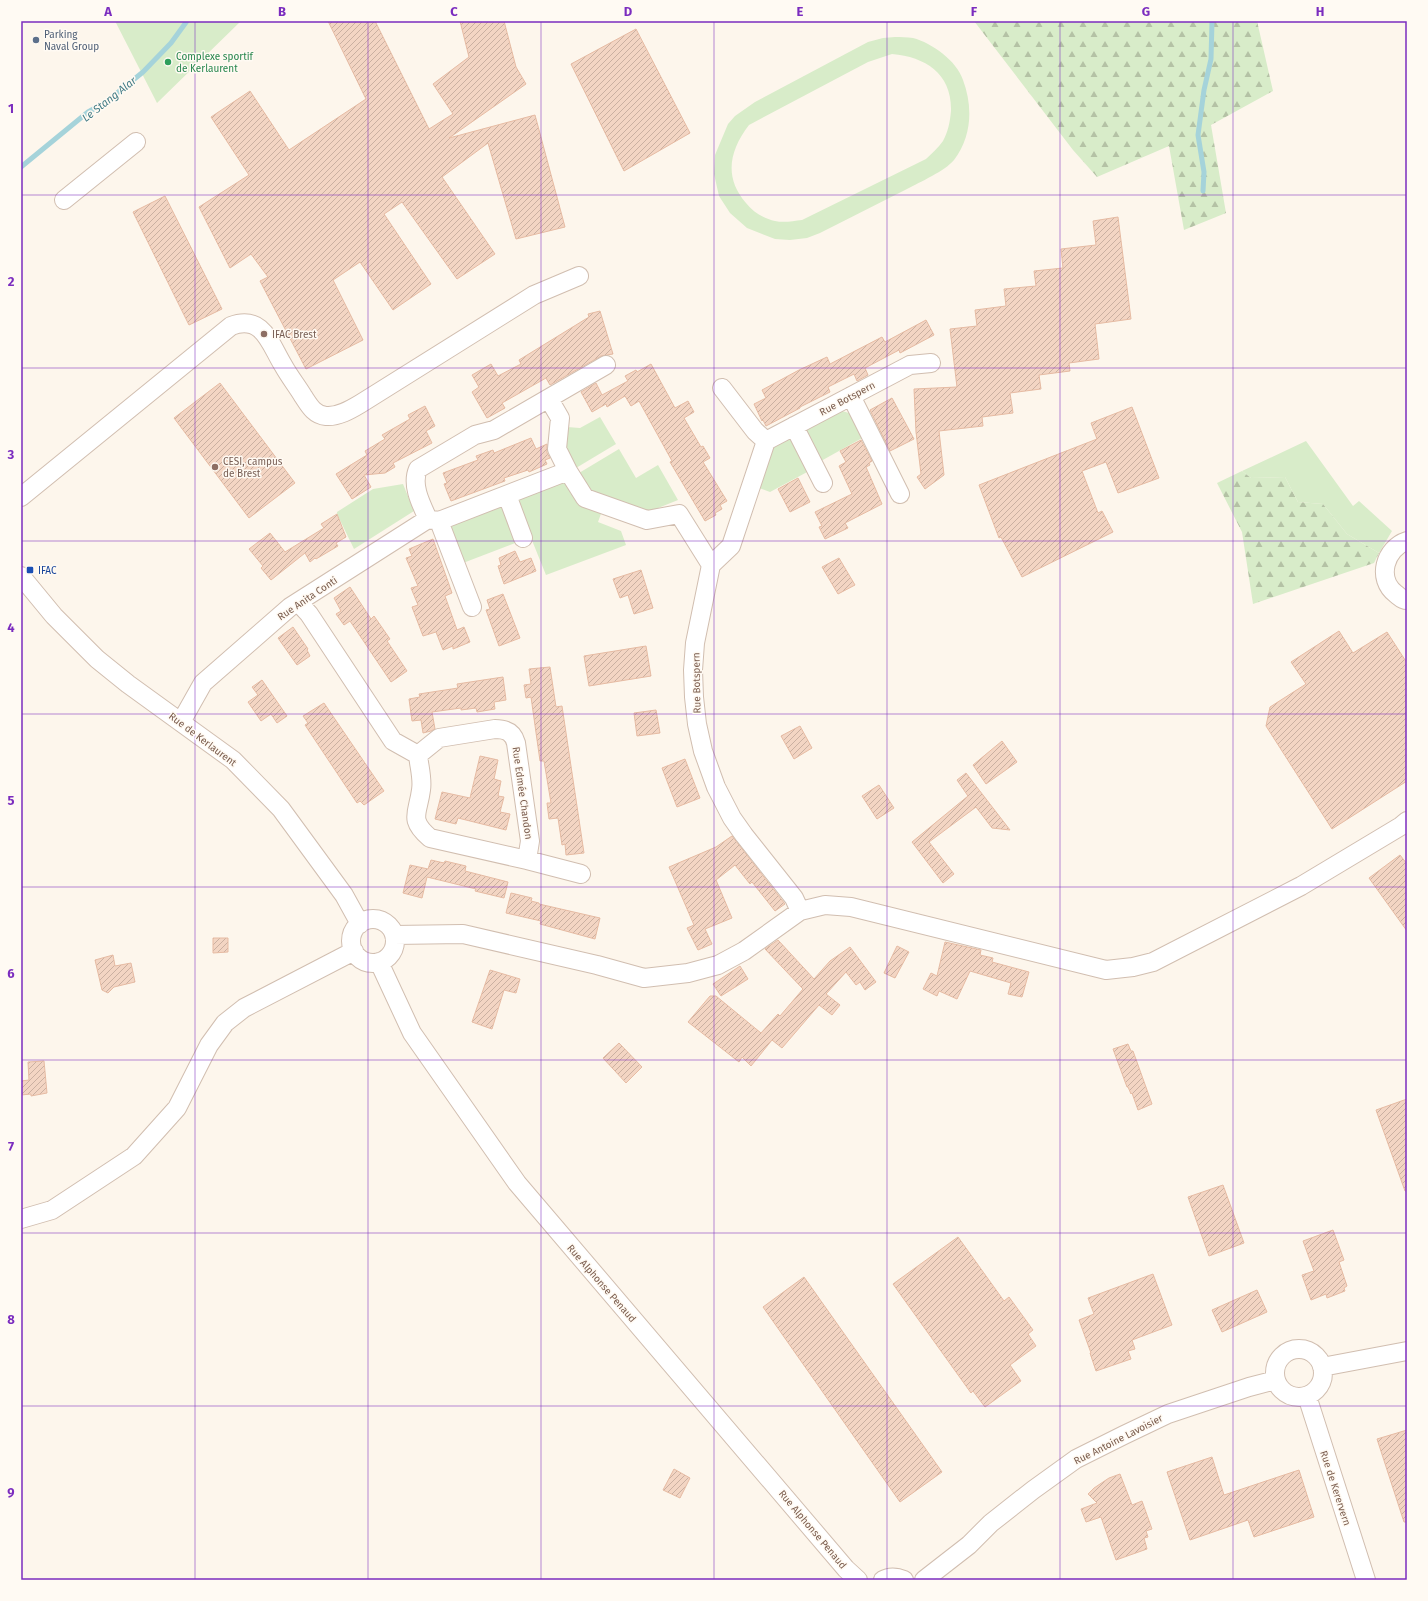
<svg xmlns="http://www.w3.org/2000/svg" width="1428" height="1601" font-family="'Fira Sans',sans-serif">
  <style>
    .grass { fill: #d8ecc9; fill-rule: evenodd }
    .forest { fill: url(#forest-firs) }
    .lines { fill: none; stroke-linecap: round; stroke-linejoin: round }
    .stream { stroke: #a5d3da; stroke-width: 5 }
    .building { fill: url(#building-hatch); stroke: #e6bba3 }
    .minor-casing { stroke: #d1beb0; stroke-width: 20 }
    .minor { stroke: #fff; stroke-width: 18 }
    .grid { fill: none; stroke: #7b2cbf; stroke-width: 1; stroke-opacity: 0.55 }
    .service-dot { fill: #5c6f8a; stroke: #fffaf3; stroke-width: 1.5 }
    .leisure-dot { fill: #2e9e5b; stroke: #fffaf3; stroke-width: 1.5 }
    .education-dot { fill: #8d6e63; stroke: #fffaf3; stroke-width: 1.5 }
    .transit-dot { fill: #1a4fb4; stroke: #fffaf3; stroke-width: 1.5 }
    .labels { text-anchor: middle; stroke-width: 3; stroke-linejoin: round; paint-order: stroke }
    .service-label { font-size: 10px; fill: #4e5e75; stroke: #fffaf3; text-anchor: start }
    .leisure-label { font-size: 10px; fill: #27864d; stroke: #fffaf3; text-anchor: start }
    .education-label { font-size: 10px; fill: #785e54; stroke: #fffaf3; text-anchor: start }
    .street-label { font-size: 10px; fill: #7a5c4d; stroke: #fffaf3 }
    .transit-label { font-size: 10px; fill: #164399; stroke: #fffaf3; text-anchor: start }
    .water-label { font-size: 11px; font-style: italic; fill: #437c86; stroke: #fffaf3 }
    .neatline { fill: none; stroke: #7b2cbf; stroke-width: 1.5 }
    .grid-label { font-size: 13px; text-anchor: middle; font-weight: bold; fill: #7b2cbf }
  </style>
  <defs>
    <pattern id="forest-firs" width="22" height="20" patternUnits="userSpaceOnUse"><rect width="22" height="20" fill="#d8ecc9"/><path d="M5 1l3.5 6h-7zM16 11l3.5 6h-7z" fill="#b4c2a5"/></pattern>
    <pattern id="building-hatch" width="6" height="6" patternUnits="userSpaceOnUse"><rect width="6" height="6" fill="#f3d5c3"/><path d="M-1 1l2-2M0 6l6-6M5 7l2-2" fill="none" stroke="#cab0a1"/></pattern>
  </defs>
  <rect width="100%" height="100%" fill="#fdf6ec"/>
  <path class="grass" d="M115,21h126l-84,82z
    M895,37c6,0 12,0 18,1 19,5 44,23 50,42 10,27 9,56 -9,80 -9,11 -34,22 -47,29 -29,15 -58,29 -87,44l-13,5 -17,2 -15,-1 -28,-11 -17,-15 -11,-17 -5,-22 1,-19 13,-31 7,-8 20,-14 113,-60 15,-4zM892,54c34,3 60,20 59,57 -1,11 -3,21 -8,30 -5,7 -11,12 -17,18l-124,61c-9,1 -18,3 -27,1 -11,-2 -22,-9 -29,-18 -22,-25 -17,-52 3,-78l119,-63z
    M839,410l13,4 12,23 -43,24 -15,-29 2,-7z
    M600,417l16,27 -40,24 -13,-22 4,-19 13,1z
    M786,438l7,2 16,31 -39,21 -11,-4 15,-44z
    M1306,441l47,65 6,-5 33,30 -13,22 -32,-19 -24,-30 -25,-2 -13,-25 -34,1 -9,-7z
    M619,449l17,29 22,-13 20,35 -30,12 -58,-21 -11,-18z
    M559,481l11,4 17,21 1,3 2,-2 12,4 -4,11 23,9 5,14 -80,30 -17,-42v-5h-2l-9,-25 2,-6z
    M403,484l11,27 -60,38 -17,-35v-2l36,-23z
    M498,505l6,3 14,34 -55,21 -13,-34 2,-6z"/>
  <path class="forest" d="M974,21h283l16,70 -62,34 15,88 -42,17 -15,-84 -72,31 -24,-27z
    M1242,471l9,7 34,-1 13,25 25,2 24,30 32,19 -5,10 -121,41 -11,-72 -25,-49z"/>
  <g class="lines">
    <path class="stream" d="M21,167l67,-55 18,-10 37,-30 28,-29 16,-22
      M1203,191l1,-19 -6,-37 6,-45 7,-31 1,-38"/>
  </g>
  <path class="building" d="M328,21h47l54,108 24,-15 -20,-30 36,-27 -9,-36h44l12,46 10,17 -77,54 86,-23 30,112 -49,12 -28,-96 -46,34 53,77 -38,25 -55,-77 -18,12 47,70 -38,26 -33,-48 -27,18 30,60 -57,29 -46,-88 8,-4 -17,-23 -21,14 -31,-61 50,-32 -38,-58 39,-26 39,59 77,-51z
    M636,29l54,104 -66,38 -53,-107z
    M165,196l57,113 -33,16 -56,-113z
    M1118,217l13,102 -36,5 4,35 -30,4 1,8 -31,4 2,14 -31,4 3,20 -31,4 1,9 -44,5 5,44 -19,14 -8,-12 4,-3 -5,-42 -2,-43 43,-2 -7,-58 27,-3 -2,-16 31,-4 -2,-17 32,-3 -2,-15 29,-3 -2,-19 35,-4 -3,-24z
    M600,311l13,43 -12,2 -51,29 -4,-7 -44,25 3,5 -18,10 -15,-26 7,-5 -7,-12 19,-11 7,12 23,-12 -2,-4 70,-43 -1,-3z
    M926,320l8,15 -34,18 -1,-3 -34,18 3,7 -11,6 -3,-7 -26,13 2,5 -30,15v1l-34,18 -3,-6 -1,1 -8,-17 12,-6 -4,-8 37,-20 28,-13 3,7 52,-27 3,5z
    M651,364l24,44 13,-7 6,11 -10,6 17,29 2,-1 7,12 -7,4 24,39 -7,4 2,4 -7,4 1,2 -11,6 -35,-59 2,-1 -33,-60 -8,5 -6,-10 -18,11 -1,-3 -14,8 -11,-20 15,-9 6,12 26,-14 -3,-5 11,-6 1,2z
    M220,383l75,100 -46,35 -75,-100z
    M892,398l22,41 -24,12 -20,-41z
    M425,406l10,20 -9,5 6,12 -39,20 2,4 -10,6 -21,2 7,12 -19,12 -16,-25 31,-19 -2,-4 20,-12 -3,-4 28,-16 -2,-4z
    M1132,407l27,71 -41,15 -12,-31 -24,9 16,42 4,-2 11,21 -91,45 -21,-40 -2,1 -20,-53 118,-46 -6,-16z
    M531,438l5,11 11,-5v9l3,5 -5,2 2,4 -18,8 -1,-2 -24,8 1,3 -54,20 -7,-17 3,-1 -4,-10 35,-13 -2,-4 17,-6 1,3z
    M861,440l11,21 -3,2 1,2 -4,2 16,37 -37,19 3,5 -23,11 -6,-12 3,-1 -7,-14 37,-18 -13,-28 7,-4 -6,-11z
    M798,478l12,24 -20,10 -12,-23z
    M337,514l9,23 -10,6 2,3 -22,13 -1,-1 -5,4 -5,-9 -34,27 -10,-12 2,-2 -14,-17 21,-16 15,19 39,-24 -3,-4z
    M433,539l19,54 -7,3 12,34 7,-3 6,15 -17,7v-3l-10,4 -7,-18 -13,4 -11,-29 6,-2 -7,-17 7,-2 -12,-28 6,-2 -3,-7z
    M515,551l5,11 11,-4 5,13 -32,13 -6,-18 3,-1 -2,-7z
    M839,558l16,27 -17,9 -16,-27z
    M641,570l12,38 -19,6 -6,-19 -8,3 -7,-19z
    M350,587l21,32 3,-3 16,23 -3,2 20,30 -16,11 -41,-61 -6,4 -8,-11 5,-3 -7,-13z
    M503,594l17,44 -21,8 -13,-36 4,-1 -3,-9z
    M293,627l15,22 -1,1 3,6 -13,9 -19,-27z
    M1339,631l14,22 34,-21 20,31v118l-75,48 -66,-103 4,-19 36,-23 -15,-22z
    M646,646l5,30 -62,10 -5,-30z
    M550,667l6,40 6,-1 22,147 -18,2 -1,-11 -3,1 -4,-27 -9,1 -2,-16h4l-7,-42h-4l-9,-64 -5,1 -2,-13 7,-1 -2,-15z
    M503,677l3,23 -12,2 1,7 -18,3 -1,-4 -15,2v-2l-29,4 3,17 -4,2 -8,2 -2,-13 -9,1 -3,-22 11,-2 -1,-3 39,-6 -1,-4z
    M262,680l25,36 -10,7 -6,-9 -10,7 -13,-19 10,-7 -6,-8z
    M324,703l60,88 -20,14 -4,-4 -3,2 -52,-78 3,-2 -5,-7z
    M656,710l4,23 -23,3 -3,-23z
    M800,726l12,22 -18,11 -13,-23z
    M1002,741l15,21 -31,22 -13,-19z
    M480,756l18,4 -4,19 7,2 -3,15 6,1 -4,15 10,2 -4,16 -48,-12 -2,6 -21,-5 7,-27 28,6z
    M685,759l15,39 -23,9 -15,-39z
    M966,773l44,57 -18,-2 -16,-21 -47,35 25,32 -11,9 -31,-41 56,-46 -11,-16z
    M879,785l15,23 -17,11 -15,-23z
    M732,836l53,68 -10,7 -23,-29 -2,2 -15,-19 -19,15 16,38 -27,11 7,15 -14,6 -11,-22 7,-3 -25,-58 47,-20z
    M1400,855l7,9v67l-38,-53z
    M431,860l13,3 1,-2 21,5 -1,5 43,11 -4,16 -29,-7 1,-2 -49,-12 -5,21 -19,-5 7,-28 18,4z
    M511,893l21,5 -1,3 8,2v1l61,14 -5,21 -55,-15 1,-3 -35,-8z
    M213,938h15v14l-15,1z
    M778,940l36,39 16,-18 20,-14 26,35 -11,8 -5,-8 -4,3 -10,-13 -20,22 14,11 -8,10 -13,-10 -37,43 -10,-8 -21,26 -9,-9 -3,5 -51,-40 22,-26h6l45,37 17,-19 2,2 23,-27 -38,-40z
    M945,942l36,8 -1,5 13,3 -1,4 37,10 -7,25 -14,-3 3,-11 -41,-12 -13,28 -18,-8 -2,5 -14,-7 8,-16 6,3z
    M897,946l12,6 -14,26 -11,-5z
    M113,955l2,11 16,-3 4,19 -21,5 -6,6 -6,-3 -7,-30z
    M740,966l8,13 -27,17 -8,-12z
    M490,970l30,9 -4,14 -12,-3 -12,39 -20,-7z
    M619,1043l23,24 -16,16 -23,-25z
    M1128,1044l3,7h2l19,53 -14,6 -6,-17 -1,1 -3,-7h-1l-14,-38z
    M44,1061l3,32 -16,3v-2l-10,1v-14l8,-1 -1,-18z
    M1407,1099v92h-2l-29,-81z
    M1223,1185l21,58 -35,13 -21,-59z
    M1333,1230l11,30 -5,2 8,24 -3,2 1,3 -18,7 -1,-4 -15,6 -9,-25 12,-4 -11,-30z
    M958,1237l46,64 5,-4 24,33 -5,4 8,12 -26,19 11,16 -36,26 -12,-16 -2,2 -78,-109z
    M1153,1274l19,51 -40,15 3,9 -7,2 3,8 -35,12 -6,-18h1l-12,-33 15,-6 -6,-16z
    M804,1277l138,195 -42,30 -137,-195z
    M1257,1290l10,22 -45,20 -10,-22z
    M1407,1430v92h-3l-27,-83z
    M1212,1457l12,38 75,-25 15,47 -60,20 -6,-17 -58,20 -23,-68z
    M674,1469l16,9 -10,20 -17,-8z
    M1120,1474l12,31 10,-4 10,28 -6,2 2,6 -4,1 3,11 -31,11 -15,-43 -15,5 -5,-13 16,-6 -9,-9 6,-6 15,-10z"/>
  <g class="lines">
    <g class="minor-casing">
      <path id="minor" d="M64,200l72,-58
        M722,388l33,43 11,10
        M851,396l49,98
        M549,399l11,19 -3,31 11,22
        M794,426l29,57
        M507,495l16,43
        M21,497l210,-171c32,-12 39,18 52,39 6,11 14,21 20,31 6,9 11,19 23,20 12,1 24,-6 34,-12l174,-109 45,-19
        M428,519c-7,-15 -17,-34 -10,-50l57,-34 19,-5 112,-65
        M439,521l33,86
        M1407,541c-22,7 -31,38 -11,53 4,3 6,6 11,6
        M21,576l33,40 43,43 31,25 105,76 48,49 63,86 16,29
        M298,602l11,12 84,127 25,14c1,11 5,24 3,35 -3,24 -13,29 9,48l97,22 3,-19 -14,-98c-3,-11 -10,-14 -21,-14l-56,9 -21,17
        M181,722l22,-39 87,-76 138,-88 11,2 129,-50 17,27 62,22 32,-6 32,51
        M527,860l54,14
        M800,911l-6,-13 -50,-63 -12,-17 -16,-31 -13,-36 -6,-27 -3,-27 -1,-27 2,-27 16,-78 20,-19 35,-105 144,-76 21,-2
        M351 941a22 22 0 1 1 44 0a22 22 0 1 1-44 0Z
        M394,935l69,-1 134,31 47,13 44,-5 30,-8 26,-14 56,-40 25,-6 26,2 255,63 27,-3 20,-5 148,-76 100,-60 6,-5
        M379,962l33,71 105,150 329,386 12,11
        M21,1219l31,-9 82,-54 43,-48 32,-63 16,-22 19,-15 110,-57
        M1275 1373a24 24 0 1 1 48 0a24 24 0 1 1-48 0Z
        M1322,1367l85,-16
        M1307,1396l59,184
        M883,1580c7,-4 14,-3 21,0
        M924,1580l45,-35 22,-22 42,-33 43,-31 48,-24 44,-21 81,-27 27,-7"/>
    </g>
    <use href="#minor" class="minor"/>
  </g>
  <path class="grid" d="M195,21v1559M368,21v1559M541,21v1559M714,21v1559M887,21v1559M1060,21v1559M1233,21v1559M21,195h1386M21,368h1386M21,541h1386M21,714h1386M21,887h1386M21,1060h1386M21,1233h1386M21,1406h1386"/>
  <circle class="service-dot" cx="36" cy="40" r="4"/>
  <circle class="leisure-dot" cx="168" cy="62" r="4"/>
  <g class="education-dot">
    <circle cx="264" cy="334" r="4"/>
    <circle cx="215" cy="467" r="4"/>
  </g>
  <rect class="transit-dot" x="26" y="566" width="8" height="8" rx="2"/>
  <g class="labels">
    <g class="service-label">
      <text x="44" y="38">Parking<tspan x="44" dy="12">Naval Group</tspan></text>
    </g>
    <g class="leisure-label">
      <text x="176" y="60">Complexe sportif<tspan x="176" dy="12">de Kerlaurent</tspan></text>
    </g>
    <g class="education-label">
      <text x="272" y="338">IFAC Brest</text>
      <text x="223" y="465">CESI, campus<tspan x="223" dy="12">de Brest</tspan></text>
    </g>
    <g class="street-label">
      <text transform="translate(847 398) rotate(-28)" y="4">Rue Botspern</text>
      <text transform="translate(307 598) rotate(-34)" y="4">Rue Anita Conti</text>
      <text transform="translate(696 683) rotate(-91)" y="4">Rue Botspern</text>
      <text transform="translate(203 739) rotate(37)" y="4">Rue de Kerlaurent</text>
      <text transform="translate(523 793) rotate(82)" y="4">Rue Edmée Chandon</text>
      <text transform="translate(602 1283) rotate(49)" y="4">Rue Alphonse Penaud</text>
      <text transform="translate(1118 1439) rotate(-27)" y="4">Rue Antoine Lavoisier</text>
      <text transform="translate(1336 1488) rotate(72)" y="4">Rue de Kerervern</text>
      <text transform="translate(813 1529) rotate(50)" y="4">Rue Alphonse Penaud</text>
    </g>
    <g class="transit-label">
      <text x="38" y="574">IFAC</text>
    </g>
    <g class="water-label">
      <text transform="translate(109 99) rotate(-38)" y="4">Le Stang Alar</text>
    </g>
  </g>
  <rect width="1428" height="1601" fill="none" stroke="#fffaf3" stroke-width="44"/>
  <rect x="22" y="22" width="1384" height="1557" class="neatline"/>
  <g class="grid-label">
    <text x="108" y="16">A</text>
    <text x="282" y="16">B</text>
    <text x="454" y="16">C</text>
    <text x="628" y="16">D</text>
    <text x="800" y="16">E</text>
    <text x="974" y="16">F</text>
    <text x="1146" y="16">G</text>
    <text x="1320" y="16">H</text>
    <text x="11" y="113">1</text>
    <text x="11" y="286">2</text>
    <text x="11" y="459">3</text>
    <text x="11" y="632">4</text>
    <text x="11" y="805">5</text>
    <text x="11" y="978">6</text>
    <text x="11" y="1151">7</text>
    <text x="11" y="1324">8</text>
    <text x="11" y="1497">9</text>
  </g>
</svg>
